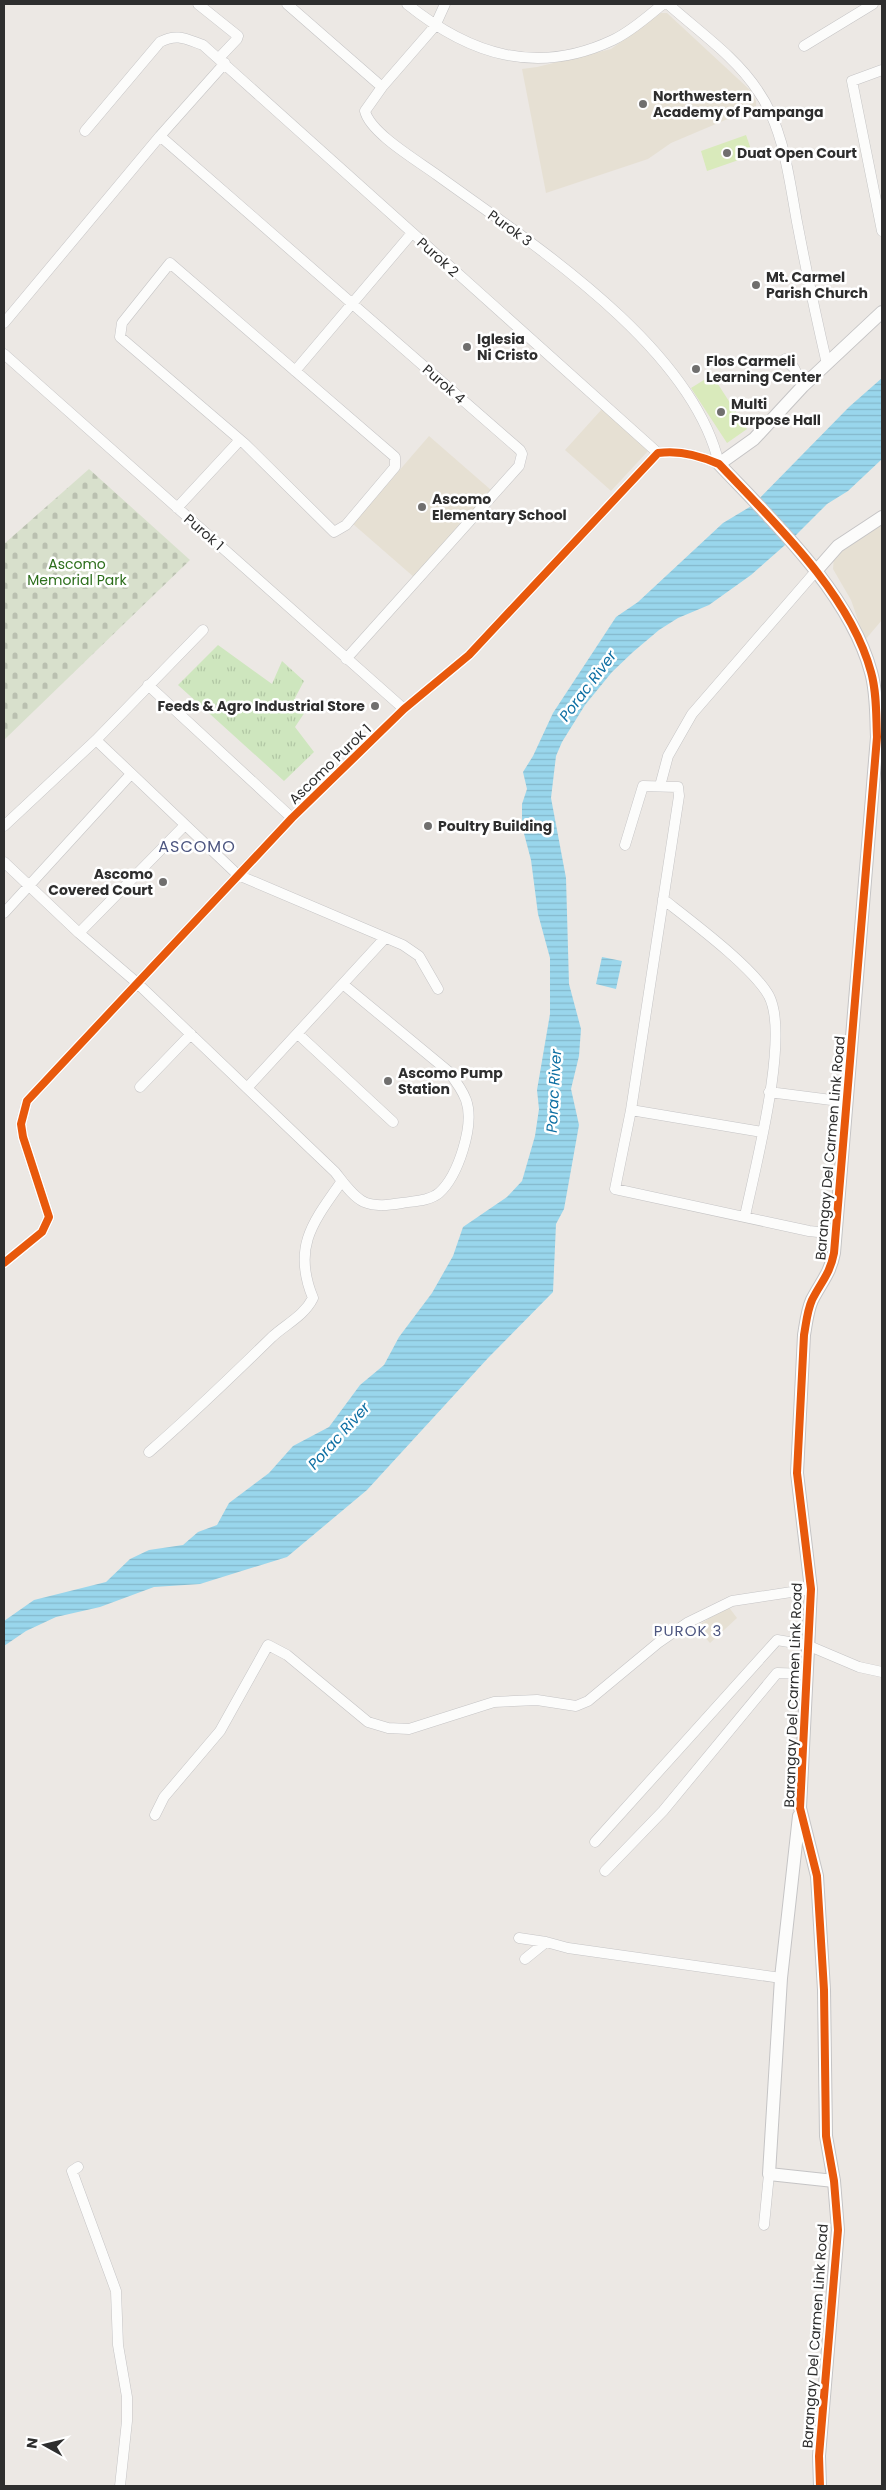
<svg xmlns="http://www.w3.org/2000/svg" width="886" height="2490" font-family="Poppins,sans-serif">
  <style>
    .education { fill: #e6e0d3 }
    .grass { fill: url(#grass-tufts) }
    .cemetery { fill: url(#cemetery-stones) }
    .pitch { fill: #d9eabb }
    .water { fill: url(#water-rules) }
    .lines { fill: none; stroke-linecap: round; stroke-linejoin: round }
    .minor-casing { stroke: #c5c4c5; stroke-width: 11 }
    .tertiary-casing { stroke: #c5c4c5; stroke-width: 14 }
    .minor { stroke: #fcfcfb; stroke-width: 10 }
    .tertiary { stroke: #fcfcfb; stroke-width: 12 }
    .cycleway-casing { stroke: #fff; stroke-width: 11 }
    .cycleway { stroke: #e8590c; stroke-width: 8 }
    .poi-dot { fill: #706f6e; stroke: #fff; stroke-width: 2 }
    .labels { text-anchor: middle; stroke-width: 5; stroke-linejoin: round; paint-order: stroke }
    .poi-label { font-size: 14px; font-weight: bold; fill: #2e2e2e; stroke: #fff; text-anchor: start }
    .street-label { font-size: 14px; fill: #2e2e2e; stroke: #fff }
    .park-label { font-size: 14px; fill: #2c6e1b; stroke: #fff }
    .water-label { font-size: 15px; font-style: italic; fill: #0d6fa3; stroke: #fff }
    .neighbourhood-label { font-size: 15px; letter-spacing: 1px; fill: #4d5680; stroke: #fff }
    .quarter-label { font-size: 16px; letter-spacing: 1px; fill: #4d5680; stroke: #fff }
  </style>
  <defs>
    <pattern id="grass-tufts" width="24" height="20" patternUnits="userSpaceOnUse" patternTransform="scale(1.25)"><rect width="24" height="20" fill="#cee6be"/><path d="M3 7l-1-3M5 7V3M7 7l1-3M15 17l-1-3M17 17v-4M19 17l1-3" fill="none" stroke="#b1c6a4"/></pattern>
    <pattern id="cemetery-stones" width="16" height="16" patternUnits="userSpaceOnUse" patternTransform="scale(1.25)"><rect width="16" height="16" fill="#d8e0cc"/><path d="M2 7V4a2 2 0 0 1 4 0v3zM10 15v-3a2 2 0 0 1 4 0v3z" fill="#bac0b0"/></pattern>
    <pattern id="water-rules" width="6" height="5" patternUnits="userSpaceOnUse" patternTransform="scale(1.25)"><rect width="6" height="5" fill="#99d6ec"/><path d="M0 2.5h6" fill="none" stroke="#84b8cb"/></pattern>
  </defs>
  <rect width="100%" height="100%" fill="#ece8e4"/>
  <path class="education" d="M661,13h6l83,77 6,11v6l-85,36 -23,16 -102,34 -24,-124 15,-2 74,-18z
    M602,409l46,42 -37,40 -46,-41z
    M429,436l62,54 -76,88 -62,-54z
    M882,522v98l-17,20 -14,-40 -18,-31 1,-13z
    M728,1606l9,12 -27,25 -14,-16z"/>
  <path class="grass" d="M218,645l54,39 10,-23 22,20 -9,17 12,11 -12,18 19,25 -30,29 -106,-96z"/>
  <path class="cemetery" d="M89,469l101,91 -186,180v-196z"/>
  <path class="pitch" d="M746,135l7,20 -46,16 -6,-20z
    M712,375l35,54 -20,14 -36,-55z"/>
  <path class="water" d="M882,378v81l-34,32 -21,13 -34,34 -42,37 -42,30 -31,13 -19,12 -26,22 -21,20 -27,33 -23,37 -6,14 -5,42 15,80 3,106 12,45 -2,27 -8,33 8,36 -15,84 -8,15 -3,68 -65,66 -121,132 -80,67 -87,27 -46,3 -54,20 -44,10 -30,14 -22,15v-25l30,-21 72,-18 24,-23 19,-9 34,-5 15,-13 19,-7 12,-22 40,-30 24,-27 36,-19 31,-42 24,-20 15,-28 33,-44 21,-37 10,-29 44,-30 15,-16 13,-45 4,-27 -2,-19 13,-76v-56l-12,-44 -7,-54 -9,-34v-22l5,-15 -4,-17 10,-16 20,-43 63,-96 22,-15 85,-79 30,-18 96,-98z
    M602,957l20,4 -6,28 -20,-5z"/>
  <g class="lines">
    <g class="minor-casing">
      <path id="minor" d="M198,4l40,32 -1,3 -18,19
        M287,4l95,83
        M407,4c63,51 130,72 206,36 19,-9 35,-24 50,-36
        M445,4l-10,22 -53,61 -17,24c5,22 53,50 72,64 94,68 255,171 282,289
        M668,4c30,27 68,53 90,87 26,37 31,88 39,131 9,47 19,95 30,142
        M804,46l69,-42
        M882,70l-30,11 30,150
        M85,131l75,-89c17,-9 26,-3 43,3l455,408
        M160,136l360,314 2,4 -3,12 -173,193
        M170,263l225,194v10l-49,58 -12,7 -89,-88 -125,-107 2,-14z
        M4,323l156,-187 65,-73
        M4,354l400,355
        M785,359l9,9 9,18
        M295,371l117,-138
        M658,453c20,-3 43,3 61,11
        M177,508l63,-68
        M148,685l144,133
        M96,740l142,135 165,70 16,11 19,33
        M660,786l8,-30 24,-42 124,-143
        M4,826l92,-86 107,-110
        M625,845l18,-59 35,1 1,9 -48,314 -16,79 194,42 27,3
        M4,862l75,71 57,49 199,190c8,10 17,24 29,30 12,5 25,3 38,1 12,-2 27,-2 37,-10 19,-17 36,-68 27,-93 -4,-11 -11,-20 -18,-29l-104,-86
        M663,899c28,22 90,68 106,97 21,40 -14,172 -24,220
        M4,913l127,-139
        M79,933l106,-108
        M298,1034l95,88
        M140,1087l51,-53
        M247,1088l138,-150
        M769,1092l78,10
        M631,1110l131,22
        M4,1263l38,-31 7,-15 -26,-80 -2,-13 6,-23 265,-283 112,-109 65,-54 189,-202
        M149,1452c43,-37 83,-76 123,-115 14,-13 32,-21 41,-39 -21,-51 0,-76 29,-117
        M155,1815l9,-18 56,-66 48,-86 19,10 81,67 20,6 21,1 85,-27 43,-2 39,6 12,-5 70,-58 29,-20 45,-22 79,-12
        M595,1842l182,-202 30,5 52,22 23,5
        M605,1871l58,-60 114,-138 30,1
        M519,1938l27,4
        M525,1959l21,-17 22,6 213,30
        M78,2167l-6,4 44,120 2,54 9,52v24l-7,65
        M764,2225l5,-51"/>
    </g>
    <g class="tertiary-casing">
      <path id="tertiary" d="M816,571l22,-25 44,-29
        M799,1816l-18,162 -12,196 65,7
        M820,2486l-1,-30 19,-226 -4,-49 -8,-45 -2,-146 -7,-114 -17,-68 11,-219 -14,-116 7,-138c2,-11 3,-24 8,-35 9,-18 18,-26 22,-47l43,-516c-1,-21 0,-44 -6,-65 -21,-78 -97,-150 -152,-208l35,-25 49,-53 79,-74"/>
    </g>
    <use href="#minor" class="minor"/>
    <use href="#tertiary" class="tertiary"/>
    <g class="cycleway-casing">
      <path id="cycleway" d="M4,1263l38,-31 7,-15 -26,-80 -2,-13 6,-23 265,-283 112,-109 65,-54 189,-202c20,-3 43,3 61,11 55,58 131,130 152,208 6,21 5,44 6,65l-43,516c-4,21 -13,29 -22,47 -5,11 -6,24 -8,35l-7,138 14,116 -11,219 17,68 7,114 2,146 8,45 4,49 -19,226 1,30"/>
    </g>
    <use href="#cycleway" class="cycleway"/>
  </g>
  <g class="poi-dot">
    <circle cx="643" cy="104" r="5"/>
    <circle cx="727" cy="153" r="5"/>
    <circle cx="756" cy="285" r="5"/>
    <circle cx="467" cy="347" r="5"/>
    <circle cx="696" cy="369" r="5"/>
    <circle cx="721" cy="412" r="5"/>
    <circle cx="422" cy="507" r="5"/>
    <circle cx="375" cy="706" r="5"/>
    <circle cx="428" cy="826" r="5"/>
    <circle cx="163" cy="882" r="5"/>
    <circle cx="388" cy="1081" r="5"/>
  </g>
  <g class="labels">
    <g class="poi-label">
      <text x="653" y="101">Northwestern<tspan x="653" dy="16">Academy of Pampanga</tspan></text>
      <text x="737" y="158">Duat Open Court</text>
      <text x="766" y="282">Mt. Carmel<tspan x="766" dy="16">Parish Church</tspan></text>
      <text x="477" y="344">Iglesia<tspan x="477" dy="16">Ni Cristo</tspan></text>
      <text x="706" y="366">Flos Carmeli<tspan x="706" dy="16">Learning Center</tspan></text>
      <text x="731" y="409">Multi<tspan x="731" dy="16">Purpose Hall</tspan></text>
      <text x="432" y="504">Ascomo<tspan x="432" dy="16">Elementary School</tspan></text>
      <text x="365" y="711" text-anchor="end">Feeds &amp; Agro Industrial Store</text>
      <text x="438" y="831">Poultry Building</text>
      <text x="153" y="879" text-anchor="end">Ascomo<tspan x="153" dy="16">Covered Court</tspan></text>
      <text x="398" y="1078">Ascomo Pump<tspan x="398" dy="16">Station</tspan></text>
    </g>
    <g class="street-label">
      <text transform="translate(510 228) rotate(36)" y="5">Purok 3</text>
      <text transform="translate(438 257) rotate(42)" y="5">Purok 2</text>
      <text transform="translate(444 384) rotate(41)" y="5">Purok 4</text>
      <text transform="translate(204 532) rotate(41)" y="5">Purok 1</text>
      <text transform="translate(330 764) rotate(-44)" y="5">Ascomo Purok 1</text>
      <text transform="translate(830 1148) rotate(-85)" y="5">Barangay Del Carmen Link Road</text>
      <text transform="translate(793 1695) rotate(-88)" y="5">Barangay Del Carmen Link Road</text>
      <text transform="translate(815 2336) rotate(-86)" y="5">Barangay Del Carmen Link Road</text>
    </g>
    <g class="park-label">
      <text x="77" y="569">Ascomo<tspan x="77" dy="16">Memorial Park</tspan></text>
    </g>
    <g class="water-label">
      <text transform="translate(588 686) rotate(-53)" y="5">Porac River</text>
      <text transform="translate(554 1091) rotate(-87)" y="5">Porac River</text>
      <text transform="translate(339 1436) rotate(-48)" y="5">Porac River</text>
    </g>
    <g class="neighbourhood-label">
      <text x="688" y="1636">PUROK 3</text>
    </g>
    <g class="quarter-label">
      <text x="197" y="852">ASCOMO</text>
    </g>
  </g>
  <rect width="886" height="2490" fill="none" stroke="#2e2e2e" stroke-width="10"/>
  <g transform="translate(45 2445) rotate(278)" stroke="#ffffff" stroke-width="4" paint-order="stroke">
  <path d="M0-4L9 19L0 12L-9 19Z" fill="#2e2e2e"/>
  <text y="-8" font-size="14" font-weight="bold" text-anchor="middle" fill="#2e2e2e">N</text>
  </g>
</svg>
